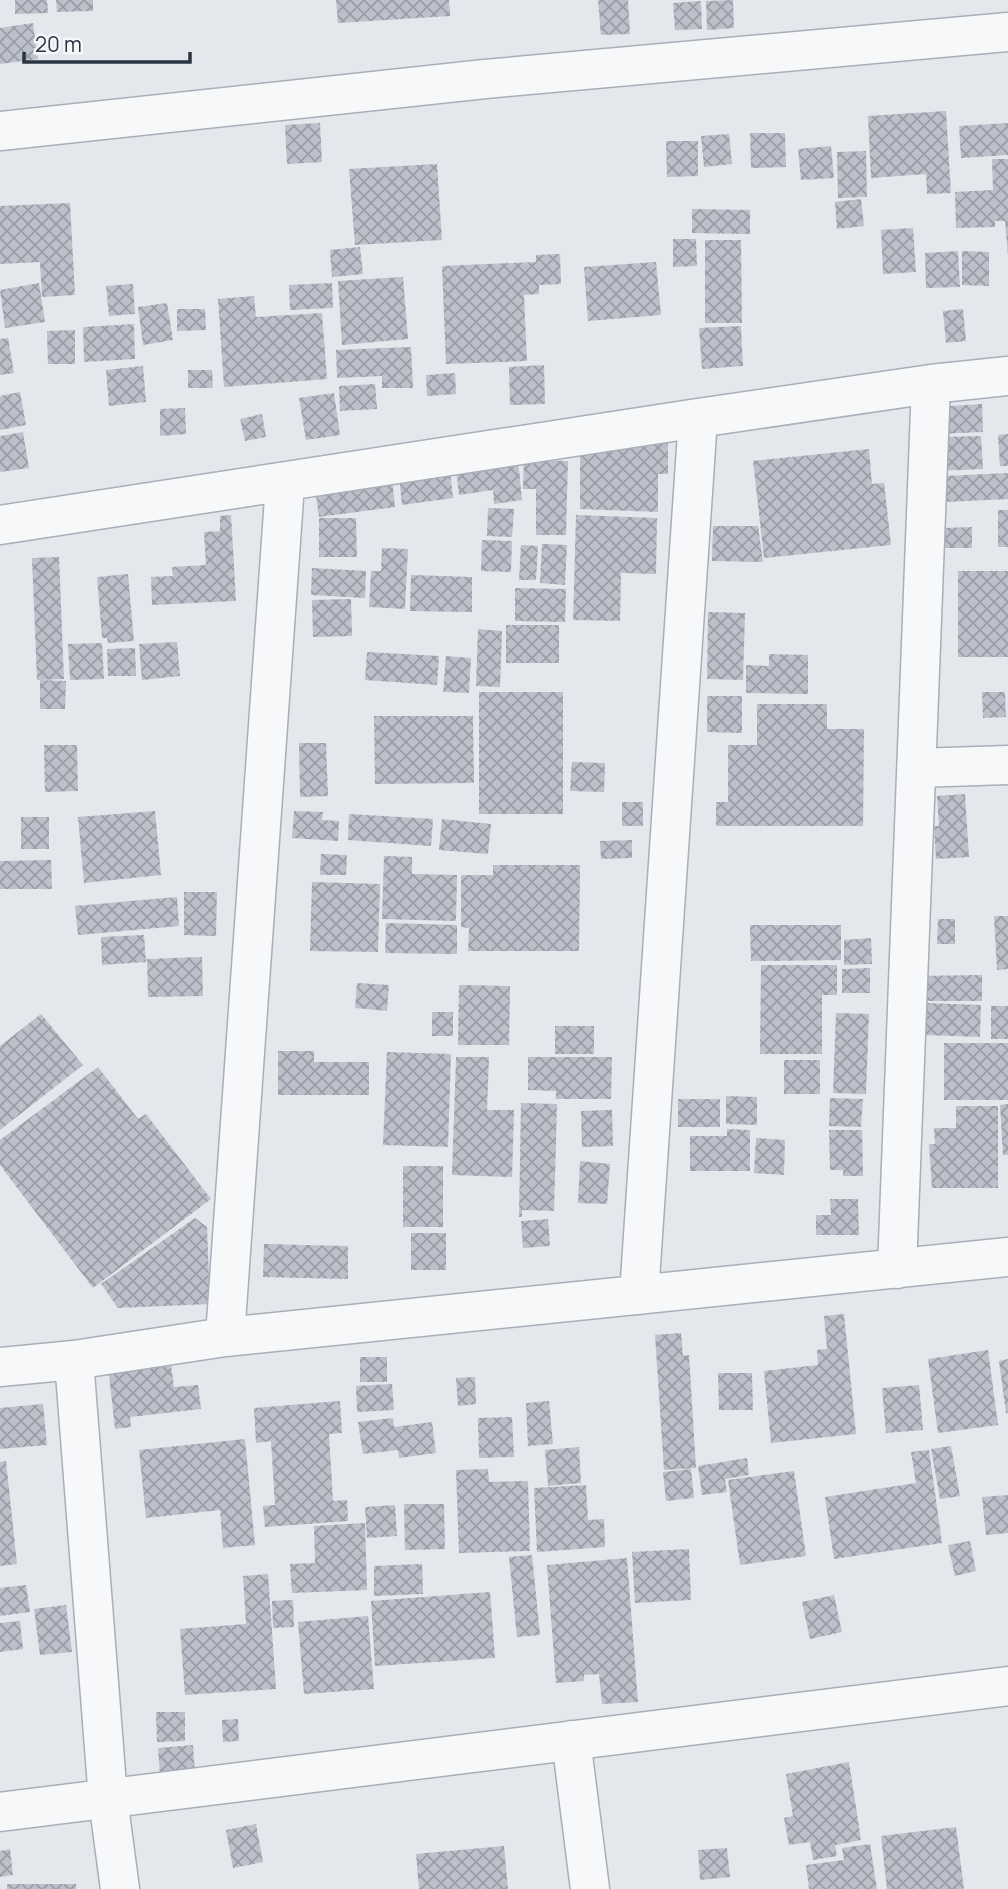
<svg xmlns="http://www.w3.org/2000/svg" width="1008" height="1889" font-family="Manrope,sans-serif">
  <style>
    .building { fill: url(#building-cross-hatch) }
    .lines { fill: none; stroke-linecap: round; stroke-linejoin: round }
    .minor-casing { stroke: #a9aeb7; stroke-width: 41 }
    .minor { stroke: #f7f8fa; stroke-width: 38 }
  </style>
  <defs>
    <pattern id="building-cross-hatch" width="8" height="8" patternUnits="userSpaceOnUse" patternTransform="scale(1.75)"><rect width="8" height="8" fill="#bbc0ca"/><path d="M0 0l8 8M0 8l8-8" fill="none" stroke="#989da6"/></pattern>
  </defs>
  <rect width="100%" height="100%" fill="#e4e7ec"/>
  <path class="building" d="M15,0h32l1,13 -33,1z
    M56,0h37v11l-36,1z
    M336,0h113l1,16 -112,7z
    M598,0h30l2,34 -29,1z
    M733,0l1,28 -27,2 -1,-29z
    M701,1l1,28 -27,1 -2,-27z
    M33,23l5,36 -38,5v-36z
    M946,111l5,82 -24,1 -1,-20 -55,4 -3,-62z
    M320,123l2,39 -35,2 -2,-39z
    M1008,123v32l-47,3 -2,-32z
    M750,133h35l1,34 -35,1z
    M729,134l3,30 -28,3 -3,-31z
    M666,141h32v35l-31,1z
    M831,146l3,32 -33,2 -3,-31z
    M866,151l1,46 -29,1 -1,-46z
    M992,159h16v97l-3,-35h-10v6l-39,1 -1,-36 38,-2z
    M437,164l5,76 -87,5 -6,-76z
    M861,199l3,27 -27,3 -2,-27z
    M70,203l5,92 -33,2 -2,-35 -40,2v-58z
    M692,209l58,1v24l-58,-1z
    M913,228l3,44 -33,2 -2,-44z
    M673,239h23l1,27 -24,1z
    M705,240h36l1,83h-37z
    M360,247l3,27 -31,3 -2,-27z
    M958,251l2,36 -34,1 -1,-35z
    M962,251l27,1v34l-27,-1z
    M560,254l1,30 -22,1v9l-15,1 3,66 -81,3 -4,-98 94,-4v-7z
    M656,262l5,53 -73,6 -4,-54z
    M403,277l5,62 -66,6 -4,-64z
    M39,283l6,39 -40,6 -5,-38z
    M332,283l1,25 -43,2 -1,-25z
    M133,284l2,30 -26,2 -3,-30z
    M254,296l2,21 66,-4 5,66 -103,8 -6,-88z
    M167,303l6,37 -30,5 -5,-38z
    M177,309h28l1,21 -29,1z
    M963,309l3,32 -20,2 -3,-32z
    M134,324l1,35 -51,3 -1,-35z
    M741,326l2,40 -41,3 -3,-41z
    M75,330v34h-27l-1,-33z
    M8,338l6,35 -14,2v-36z
    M411,347l2,41h-31v-12l-45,2 -1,-28z
    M544,365l1,39 -35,1 -1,-38z
    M143,366l3,36 -37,4 -3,-36z
    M188,370h24l1,18h-25z
    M455,373l1,21 -29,2 -1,-21z
    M375,384l2,25 -37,2 -1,-25z
    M20,392l6,33 -26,5v-34z
    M334,393l6,42 -34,5 -7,-42z
    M982,404l1,28 -45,2 -2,-27z
    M185,408l1,26 -26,2v-27z
    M262,414l4,23 -21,4 -5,-22z
    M23,432l6,36 -29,4v-36z
    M1008,434v32h-8l-2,-31z
    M981,436l2,33 -44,2 -1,-34z
    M668,442v32h-10v38l-78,-3v-56z
    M869,449l3,35 12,-1 7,62 -127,13 -11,-97z
    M518,460l4,40 -28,4 -1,-14 -34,5 -3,-27z
    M524,460l44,1 -2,74h-30v-46h-13z
    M450,470l3,28 -51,7 -3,-29z
    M1008,473v26l-62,3 -1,-26z
    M392,480l3,27 -76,10 -4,-28z
    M488,508l26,1 -2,28 -25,-1z
    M998,510h10v37h-10z
    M231,515l5,86 -84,4 -1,-28 22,-1 -1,-9 34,-2 -2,-33 16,-1v-15z
    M576,515l81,3 -1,56 -35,-1 -1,48 -47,-1z
    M319,518h37l1,39h-38z
    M713,526h45l5,36 -51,-1z
    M972,527v21h-28l-1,-20z
    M482,540l30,1 -1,31 -30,-1z
    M542,544l25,1 -2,40 -25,-2z
    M521,545l17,1 -2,34h-17z
    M382,548l26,1 -3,60 -36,-2 2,-36h10z
    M59,557l5,122 -27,1 -5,-122z
    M312,568l54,3 -1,27 -54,-3z
    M958,571h50v86h-50z
    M128,574l6,67 -26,2 -1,-5h-5l-5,-61z
    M411,575l61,2v35l-62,-1z
    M515,588l51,1 -1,33 -50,-1z
    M351,599l1,37 -39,1 -1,-37z
    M708,612l37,1 -2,67 -36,-1z
    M506,625h53v38h-53z
    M478,629l24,2 -2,56 -24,-1z
    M177,642l3,34 -38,4 -3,-36z
    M102,643l2,36 -34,1 -2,-36z
    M135,648l1,28h-28l-1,-27z
    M367,652l72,4 -2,29 -72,-5z
    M769,654l39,1v39l-62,-1v-28l23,1z
    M446,656l25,2 -2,35 -26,-1z
    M40,680l26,1 -1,28h-25z
    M479,692h84v122h-84z
    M982,692h23l1,25 -23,1z
    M707,696h35v37l-35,-1z
    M757,704h70v25h37l-1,97h-147v-24h12v-57h29z
    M374,716h99l1,67 -99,1z
    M299,743h27l2,53 -28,1z
    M44,745h33l1,46 -33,1z
    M572,762l33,1 -1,29 -34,-1z
    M965,794l4,63 -33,2 -2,-33h5l-2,-30z
    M622,802h21v24h-21z
    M155,811l6,64 -77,8 -6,-66z
    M294,811l29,1 -1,8 17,1 -1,20 -46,-3z
    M349,814l84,5 -2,27 -83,-6z
    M21,817h28v32h-28z
    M442,819l49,5 -3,30 -49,-4z
    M632,840v18l-31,1 -1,-18z
    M321,854l26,1 -1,20h-26z
    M384,856l28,1v17l45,1 -1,46 -74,-2z
    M51,860l1,29h-52v-28z
    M493,865h87l-1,86h-111l1,-23 -8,-1v-52h32z
    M312,882l68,2 -2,68 -68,-1z
    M184,892h33l-1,44 -32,-1z
    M177,897l2,29 -101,9 -3,-29z
    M994,916h14v53l-11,1z
    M938,919h17v25h-18z
    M386,923l71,2v29l-72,-1z
    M750,925h91v35l-90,1z
    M144,935l2,27 -44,3 -1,-28z
    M871,938l1,26 -28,1v-25z
    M202,957l1,39 -55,1 -1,-38z
    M761,965h76v30h-15v59h-62z
    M870,968v25h-28v-24z
    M982,975v26h-65v-25z
    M357,983l32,2 -2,26 -32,-3z
    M459,985l51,1 -1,59h-51z
    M925,1003l56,2 -1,32 -56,-2z
    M991,1006h17v33h-17z
    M432,1012h21v24h-21z
    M836,1013l33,1 -3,80 -33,-1z
    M41,1014l42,51 -83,65v-84z
    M555,1026h39v28h-39z
    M944,1043h64v57h-64z
    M278,1051h36v11h55v33h-91z
    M387,1052l64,2 -3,93 -65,-2z
    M456,1057h33l-2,53h27l-2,67 -60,-2z
    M528,1057h84l-1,42h-55v-8l-28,-1z
    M784,1060h36v34h-36z
    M98,1067l40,52 8,-5 65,85 -118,89 -93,-123v-25z
    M726,1096l31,1v28l-31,-1z
    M830,1098l33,1 -2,28 -32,-1z
    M678,1099h42v28h-42z
    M521,1103l36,1 -3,107 -32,-1v7h-3z
    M1008,1104v51h-5l-3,-50z
    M956,1106h42v82h-66l-3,-44h6l-1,-16h22z
    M612,1110l1,36 -31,1 -1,-36z
    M727,1129l23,1v41h-60v-35h37z
    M829,1130h33l1,46h-20v-6h-13z
    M756,1138l29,2 -1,35 -30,-2z
    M580,1161l30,3 -3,40 -29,-1z
    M403,1166h40v61h-40z
    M830,1199h28l1,36h-43v-20h15z
    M195,1218l12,9 3,77 -92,4 -17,-24z
    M548,1219l2,27 -27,2 -2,-27z
    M411,1233h35v37h-35z
    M264,1244l84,2v33l-85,-2z
    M844,1314l12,120 -85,9 -7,-72 54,-6 -1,-15 10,-1 -3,-33z
    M681,1333l2,23 6,-1 7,113 -32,2 -9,-135z
    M988,1350l10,75 -60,8 -10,-74z
    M360,1357h27v25h-27z
    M1008,1359v54h-2l-7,-52z
    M171,1365l3,22 24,-2 3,24 -71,8 1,10 -16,2 -6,-54 9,-4z
    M718,1373h34l1,37h-34z
    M475,1377l1,27 -18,2 -2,-28z
    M392,1384l2,26 -37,2 -1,-26z
    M919,1385l4,45 -37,3 -4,-45z
    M340,1401l2,32 -13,1 4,67 14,-1 1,21 -83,6 -2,-21 12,-1 -4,-64 -15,2 -2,-35z
    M549,1401l4,43 -25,2 -2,-43z
    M43,1404l4,41 -47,4v-41z
    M512,1417l2,40 -35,1 -1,-40z
    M393,1418l1,9 38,-5 4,31 -37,5 -1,-8 -35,4 -5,-32z
    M245,1439l10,106 -32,3 -3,-38 -74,8 -7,-68z
    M951,1446l9,50 -20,3 -9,-50z
    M579,1447l2,36 -33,3 -3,-36z
    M929,1450l13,93 -108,16 -9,-62 91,-14 -5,-31z
    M747,1458l2,17 -24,4 2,13 -25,3 -4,-29z
    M6,1461l11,103 -17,2v-104z
    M488,1469l1,13 39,-1 2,70 -71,2 -3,-83z
    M691,1469l3,29 -28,3 -3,-29z
    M794,1471l12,85 -66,9 -12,-85z
    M586,1485l2,35 16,-1 1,28 -68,5 -3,-64z
    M1008,1495v38l-22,2 -4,-38z
    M404,1504h40l1,45 -40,1z
    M395,1505l2,31 -30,2 -2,-31z
    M365,1523l2,67 -75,3 -2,-29 25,-1 -1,-37z
    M970,1541l6,30 -21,5 -7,-31z
    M689,1549l2,51 -56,3 -3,-51z
    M532,1555l8,80 -23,2 -8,-80z
    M627,1558l11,144 -36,2 -3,-30 -15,1v6l-28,2 -9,-118z
    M422,1564l1,30 -49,2v-30z
    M268,1574l8,115 -91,6 -5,-66 66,-5 -3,-48z
    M26,1585l4,27 -30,4v-28z
    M490,1592l5,66 -120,8 -4,-65z
    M834,1595l8,37 -32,7 -8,-37z
    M293,1600l1,27 -21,1 -1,-27z
    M66,1605l6,47 -32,3 -6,-46z
    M368,1616l6,73 -70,5 -6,-72z
    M20,1621l3,28 -23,3v-29z
    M156,1712h29v29l-28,1z
    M238,1719l1,22 -16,1 -1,-22z
    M193,1745l2,29 -35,1 -2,-27z
    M849,1762l12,78 -26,5 2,11 -24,4 -3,-18 -21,3 -5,-27 9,-2 -7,-42z
    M256,1824l7,38 -30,6 -7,-38z
    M956,1827l8,62h-77l-6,-53z
    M870,1844l7,45h-68l-3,-24 38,-5 -2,-12z
    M504,1846l4,43h-89l-3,-35z
    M727,1848l3,29 -30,3 -2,-30z
    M10,1849l3,26 -13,2v-26z
    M7,1884h69v5h-69z"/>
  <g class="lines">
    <g class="minor-casing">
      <path id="minor" d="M0,131l485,-52 523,-47
        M0,525l698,-107 233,-34 77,-8
        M917,768l91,-3
        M897,1269l34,-885
        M639,1295l59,-877
        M225,1337l60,-853
        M74,1360l34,439 12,90
        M0,1367l74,-7 151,-23 783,-80
        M571,1740l19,149
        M0,1812l1008,-126"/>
    </g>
    <use href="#minor" class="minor"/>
  </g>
  <path d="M24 52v10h166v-10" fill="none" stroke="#2b3445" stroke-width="3.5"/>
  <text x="35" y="52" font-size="21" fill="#2b3445" stroke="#f4f6f9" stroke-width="5" paint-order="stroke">20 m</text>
</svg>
